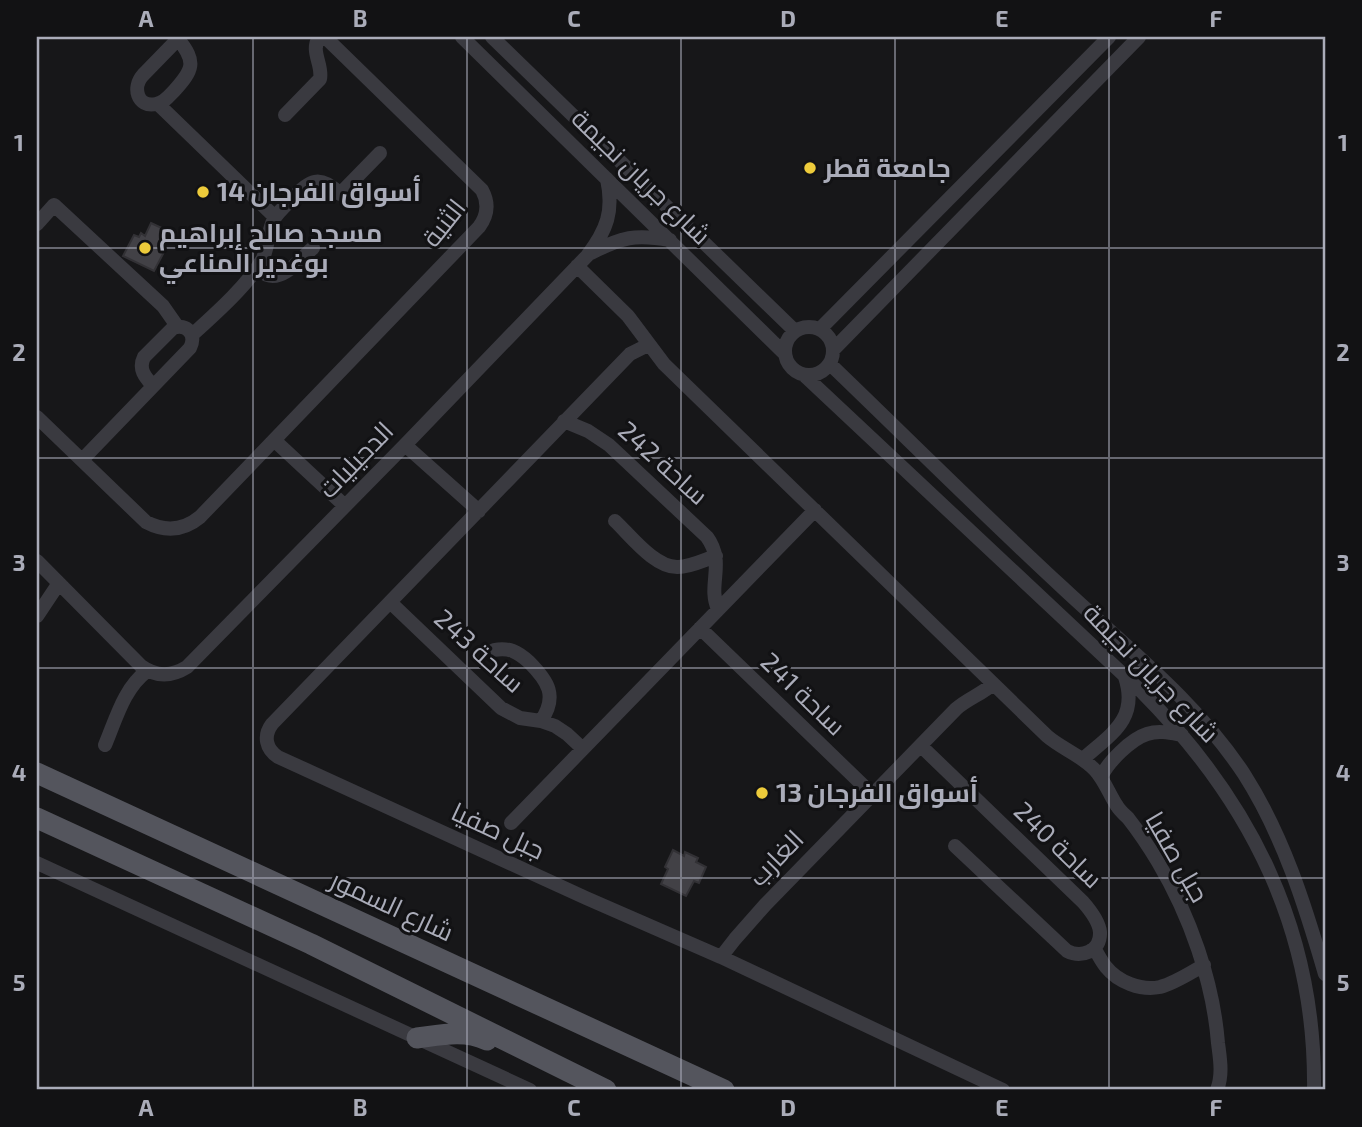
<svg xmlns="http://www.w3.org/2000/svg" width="1362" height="1127" font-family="'Exo 2',Cairo,sans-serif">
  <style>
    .building { fill: #424146; stroke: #323135; stroke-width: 2 }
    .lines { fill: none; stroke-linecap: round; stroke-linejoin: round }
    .minor { stroke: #3a3a40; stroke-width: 14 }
    .primary { stroke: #54555d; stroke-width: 21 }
    .grid { fill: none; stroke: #aaacb9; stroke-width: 2; stroke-opacity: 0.55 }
    .poi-dot { fill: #edcb3b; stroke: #121214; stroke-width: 2.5 }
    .labels { text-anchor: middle; stroke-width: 6; stroke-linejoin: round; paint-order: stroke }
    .poi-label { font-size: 26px; font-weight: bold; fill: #aaacb9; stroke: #121214; text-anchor: start }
    .street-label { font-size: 26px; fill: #aaacb9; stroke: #121214 }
    .neatline { fill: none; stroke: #aaacb9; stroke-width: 2.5 }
    .grid-label { font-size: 23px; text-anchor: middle; font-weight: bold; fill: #aaacb9 }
  </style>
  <rect width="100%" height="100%" fill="#171719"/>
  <path class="building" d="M151,223l15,7 -7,13 5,2 -3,5 3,2 -10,19 -31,-15 11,-21 5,2 2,-4 4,3z
    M673,850l11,6 1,-4 13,6 -2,4 10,5 -7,16 -5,-2 -8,15 -25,-12 7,-15 -3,-2z"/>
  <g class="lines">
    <path class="minor" d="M462,37l323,317
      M492,37l303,294
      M178,39c19,23 15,31 -4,52 -5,5 -10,12 -18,13 -19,4 -24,-17 -13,-29l35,-36 2,-2
      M158,104l117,113
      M285,115l35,-36c3,-15 -10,-27 -1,-42
      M37,224l17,-19 109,101 14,20
      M591,253c31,-16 44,-19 79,-13
      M262,260l1,9 4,6c17,6 34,-17 46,-27
      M577,266l51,50 36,48 383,372c15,13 34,19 48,34 10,11 14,24 22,36 3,5 7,8 11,12 11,14 21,29 30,44 32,54 55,119 60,181 2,16 5,31 -1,47
      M785 351a24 24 0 1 1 48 0a24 24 0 1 1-48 0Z
      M820,329l289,-292
      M192,335c22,-20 56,-50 70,-75 7,-12 5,-29 12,-41 4,-7 12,-14 18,-20 17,-19 28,-25 48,-5l40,-41
      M648,345l-18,9 -358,370c-9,12 -6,25 6,33l308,141 135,59 282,133
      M834,349l305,-312
      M830,364c78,75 154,151 233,224 63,59 133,113 181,186 39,61 61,131 81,200
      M805,376l338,317c109,110 173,239 171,397
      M37,417l109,105c19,10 37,9 54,-5l279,-290c9,-12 10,-24 3,-37l-157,-153
      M564,421l24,10 21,14 98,92c19,26 0,48 11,72
      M274,440l71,66
      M405,445l74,66
      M82,460l108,-112c7,-13 -3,-25 -17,-20l-29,29c-6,12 1,20 9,29
      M615,521c16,15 40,47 63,46 12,0 26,-7 38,-11
      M37,561l104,105c15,11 30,11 46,1l218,-222 182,-189c20,-26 27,-45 20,-77
      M390,602l111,106 19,10 21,3 14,5 12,8 15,14
      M37,616l22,-33
      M700,628l173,167
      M494,650c15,-3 24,2 35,12 19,19 29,34 12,59
      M105,745c11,-26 19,-57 42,-74
      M921,746l162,156c7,8 16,19 17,30 1,20 -19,26 -33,19l-112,-105
      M1083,759c28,-25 56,-40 42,-82
      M1101,777c7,-15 30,-38 46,-43 12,-4 24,-1 35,1
      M511,823l304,-313
      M37,863l493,227
      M1094,948c4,6 7,13 12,19 12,15 35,24 54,20 15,-4 30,-14 44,-22
      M721,957l14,-18 30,-34 191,-196c11,-10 26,-15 37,-25"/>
    <path class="primary" d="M37,773l687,317
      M37,818l274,126 295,146
      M417,1038c23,-3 47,-9 70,2"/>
  </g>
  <path class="grid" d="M253,37v1053M467,37v1053M681,37v1053M895,37v1053M1109,37v1053M37,248h1288M37,458h1288M37,668h1288M37,878h1288"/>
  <g class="poi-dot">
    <circle cx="810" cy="168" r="7"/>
    <circle cx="203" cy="192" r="7"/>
    <circle cx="145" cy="248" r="7"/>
    <circle cx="762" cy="793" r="7"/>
  </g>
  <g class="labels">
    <g class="poi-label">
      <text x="824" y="177">جامعة قطر</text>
      <text x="217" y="201">أسواق الفرجان 14</text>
      <text x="159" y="242">مسجد صالح إبراهيم<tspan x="159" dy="30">بوغدير المناعي</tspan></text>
      <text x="776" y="802">أسواق الفرجان 13</text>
    </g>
    <g class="street-label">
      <text transform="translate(641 177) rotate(44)" y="9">شارع جريان نجيمة</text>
      <text transform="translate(444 223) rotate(-52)" y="9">الثنية</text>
      <text transform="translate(356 460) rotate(-46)" y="9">الدحيليات</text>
      <text transform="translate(663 463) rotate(42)" y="9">ساحة 242</text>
      <text transform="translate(479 651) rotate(42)" y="9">ساحة 243</text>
      <text transform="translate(1151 673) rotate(46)" y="9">شارع جريان نجيمة</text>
      <text transform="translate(803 694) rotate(44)" y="9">ساحة 241</text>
      <text transform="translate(498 831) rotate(25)" y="9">جبل صفيا</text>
      <text transform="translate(1058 845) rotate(44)" y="9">ساحة 240</text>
      <text transform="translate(1177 857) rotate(60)" y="9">جبل صفيا</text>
      <text transform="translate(776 858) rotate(-46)" y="9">الغارب</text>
      <text transform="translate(392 906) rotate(25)" y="9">شارع السمور</text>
    </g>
  </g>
  <rect width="1362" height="1127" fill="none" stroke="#121214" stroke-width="77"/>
  <rect x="38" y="38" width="1286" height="1050" class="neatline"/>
  <g class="grid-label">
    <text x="146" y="27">A</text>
    <text x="360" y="27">B</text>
    <text x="574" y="27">C</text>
    <text x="788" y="27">D</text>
    <text x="1002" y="27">E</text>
    <text x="1216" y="27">F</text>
    <text x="19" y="151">1</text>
    <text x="1343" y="151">1</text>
    <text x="19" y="361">2</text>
    <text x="1343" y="361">2</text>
    <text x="19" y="571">3</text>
    <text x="1343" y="571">3</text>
    <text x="19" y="781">4</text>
    <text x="1343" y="781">4</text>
    <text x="19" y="991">5</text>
    <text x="1343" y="991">5</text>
    <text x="146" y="1116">A</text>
    <text x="360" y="1116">B</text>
    <text x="574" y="1116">C</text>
    <text x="788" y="1116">D</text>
    <text x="1002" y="1116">E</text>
    <text x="1216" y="1116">F</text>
  </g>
</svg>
